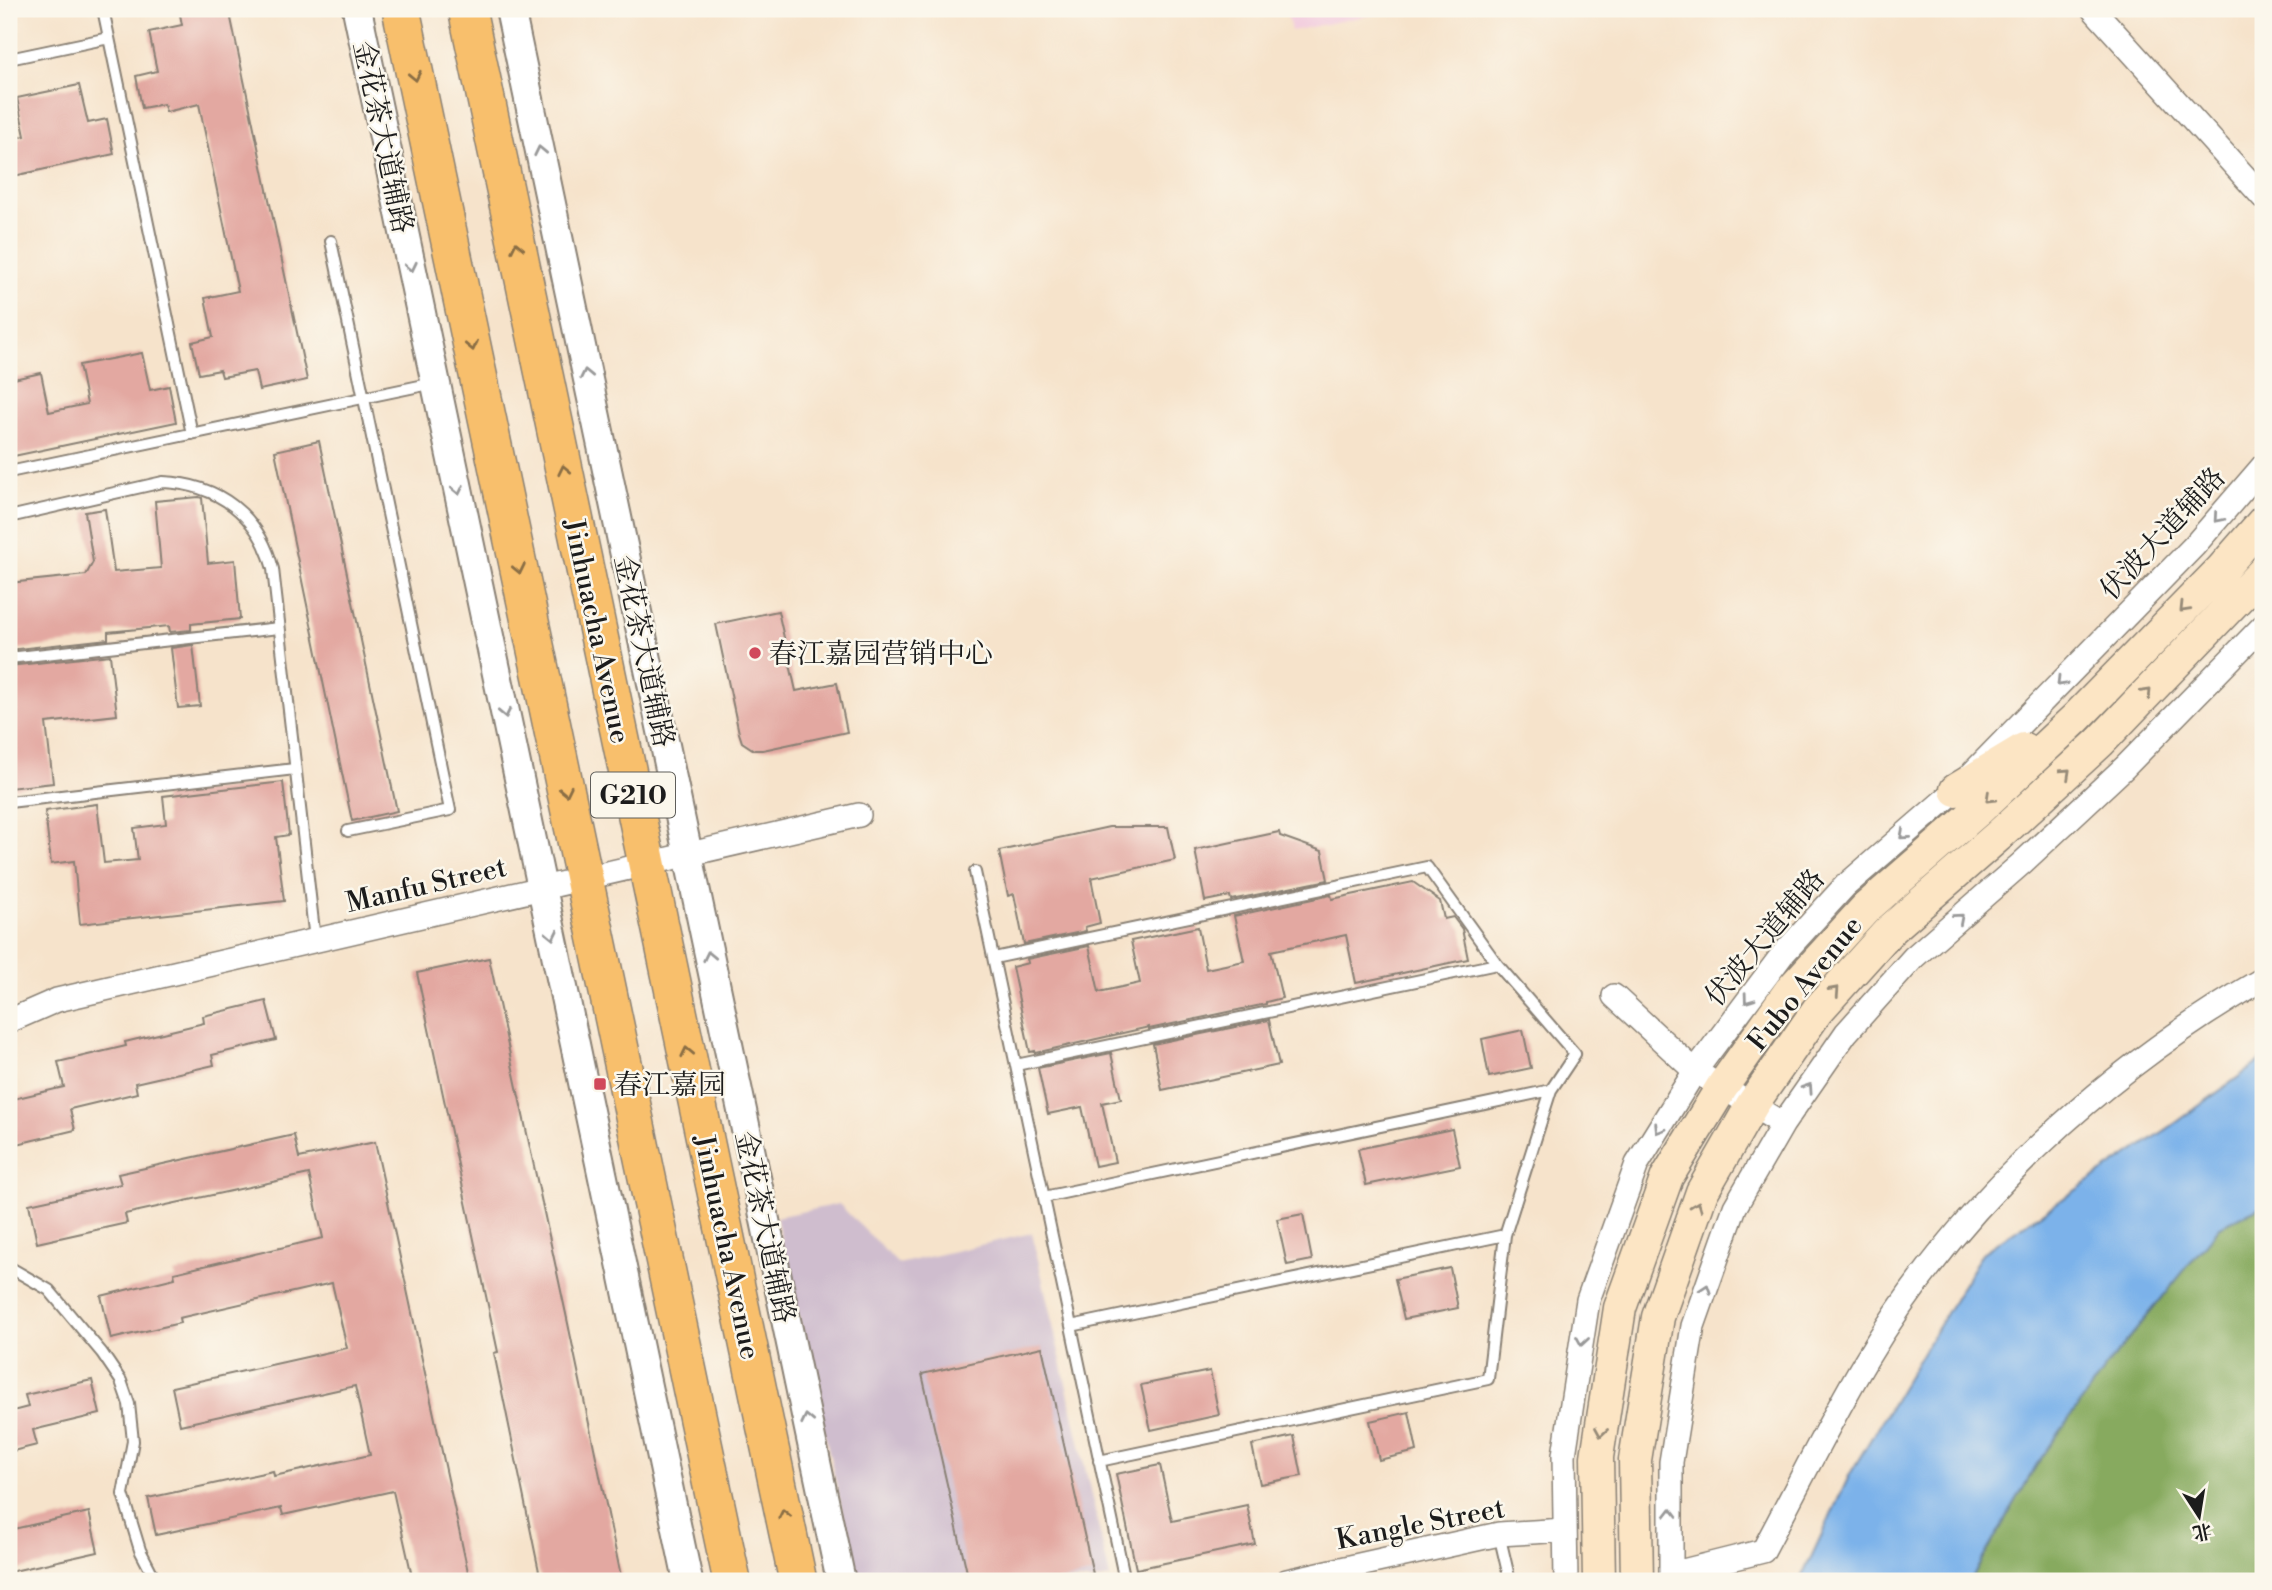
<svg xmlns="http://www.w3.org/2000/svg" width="2272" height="1590" font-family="'Libre Bodoni','Noto Serif SC',serif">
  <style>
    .built { fill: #f3cfdf }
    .industrial { fill: #cfbdce }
    .forest { fill: #87aa5f; stroke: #52633e; stroke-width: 2 }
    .water { fill: #7cb2ea; stroke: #4c6783; stroke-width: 2 }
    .building { fill: #e3a8a1 }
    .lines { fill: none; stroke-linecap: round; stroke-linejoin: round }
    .service-casing { stroke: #898074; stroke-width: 14 }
    .minor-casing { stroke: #898074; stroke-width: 26 }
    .tertiary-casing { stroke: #898074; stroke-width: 32 }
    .secondary-casing { stroke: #898074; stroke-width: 35 }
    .trunk-casing { stroke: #898074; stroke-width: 40 }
    .service { stroke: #fff; stroke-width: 10 }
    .minor { stroke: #fff; stroke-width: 23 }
    .tertiary { stroke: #fff; stroke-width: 28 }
    .secondary { stroke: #fce5c4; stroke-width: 32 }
    .trunk { stroke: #f8bf6c; stroke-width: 37 }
    .oneway { stroke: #8a6e44 }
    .oneway2 { stroke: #999 }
    .oneway3 { stroke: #978b78 }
    .poi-dot { fill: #d1495b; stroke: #fbf7ec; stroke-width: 2.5 }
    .labels { text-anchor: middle; stroke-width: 5; stroke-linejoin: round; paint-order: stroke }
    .shield { fill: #fbf7ec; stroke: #5f5e5a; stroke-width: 2 }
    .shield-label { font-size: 26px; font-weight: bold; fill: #1c1c1c }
    .street-label { font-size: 28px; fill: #1c1c1c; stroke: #fbf7ec }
    .poi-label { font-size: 28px; fill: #1c1c1c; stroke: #fbf7ec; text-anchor: start }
  </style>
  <rect width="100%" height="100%" fill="#fbf7ec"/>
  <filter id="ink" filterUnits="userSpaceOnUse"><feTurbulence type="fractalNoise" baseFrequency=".0143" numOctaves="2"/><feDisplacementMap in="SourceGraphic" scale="14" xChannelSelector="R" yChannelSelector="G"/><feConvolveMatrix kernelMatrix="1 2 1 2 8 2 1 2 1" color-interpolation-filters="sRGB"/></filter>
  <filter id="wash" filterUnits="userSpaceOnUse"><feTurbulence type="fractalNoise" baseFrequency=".00686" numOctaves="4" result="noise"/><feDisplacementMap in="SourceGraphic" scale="28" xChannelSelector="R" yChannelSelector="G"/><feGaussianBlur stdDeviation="1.57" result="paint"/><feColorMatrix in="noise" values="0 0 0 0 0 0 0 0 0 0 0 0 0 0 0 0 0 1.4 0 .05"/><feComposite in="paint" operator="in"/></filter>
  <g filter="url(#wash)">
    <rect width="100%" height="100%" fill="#f6e3cb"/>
    <path class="built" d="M1286,9h114l-109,22z"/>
    <path class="industrial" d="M839,1204l59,60 134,-31 78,345 -17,3h-235l-82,-364z"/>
    <path class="forest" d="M2263,1206v375h-293l67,-117 69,-97 114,-141z"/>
    <path class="water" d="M2263,1059v147l-43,20 -114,141 -69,97 -67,117h-170l50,-107 132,-221 191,-128z"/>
    <g id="blocks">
      <path class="building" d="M179,9h50l78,371 -48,10 -4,-19 -33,6 -2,-7 -21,4 -7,-32 21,-5 -8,-39 33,-7 -39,-187 -33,8 -2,-8 -22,4 -6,-32 21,-5 -8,-39 33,-7z
        M79,85l9,38 19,-4 7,35 -105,23v-37l16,-4 -8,-38z
        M142,353l8,37 19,-4 7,36 -167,35v-77l32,-7 8,39 38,-8 -8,-39z
        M319,441l78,370 -45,10 -77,-370z
        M199,497l3,1 6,65 27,-3 5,59 -49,5v6l-21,2 -1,-6 -61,6v7l-99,11v-67l77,-8 7,-13 -8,-50 20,-3 9,63 47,-4 -6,-67z
        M778,611l18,80 41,-8 10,49 -84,18h-9l-12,-8 -3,-9 -23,-109z
        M193,645l7,61 -22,2 -7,-60z
        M110,655l7,60 -71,8 7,60 -44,5v-122z
        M283,782l6,53 -13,2 8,64 -204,23 -6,-63 -23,3 -6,-53 52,-7 7,59 34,-3 -4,-32 32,-4 -3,-28z
        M1109,827h59l7,33 -84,18 9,45 -15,4 1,4 -62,13 -10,-50 -6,2 -9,-45z
        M1279,832l1,4 42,15 6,29 -97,20 -1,-4 -25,5 -10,-51z
        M1413,882l27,19 4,18 9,-2 9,12 6,30 -112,24 -10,-48 -75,16 11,47 -16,4v2l-117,25v-2l-114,26v-2l-5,1 -18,-85 16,-4 -1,-4 62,-13 10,46 41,-9 -9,-42 67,-14 8,42 38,-8 -10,-45 97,-21 1,4z
        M489,958l77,356 56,267h-81l-47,-228 4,-1 -81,-379z
        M266,1001l10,39 -64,15 2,10 -79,18 2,10 -67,16 5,21 -66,16v-46l55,-13 -6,-25 68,-16 -1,-4 79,-19 -1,-7z
        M1269,1020l10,45 -117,25 -9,-46z
        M1523,1030l8,38 -42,9 -7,-38z
        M1111,1053l10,46 -19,4 13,59 -20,4 -13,-59 -34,7 -10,-46z
        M1452,1129l8,37 -94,19 -8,-36z
        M294,1135l5,23 76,-16 95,439h-57l-20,-90 -110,24 -2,-7 -125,27 -8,-37 125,-27 1,5 96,-21 -15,-69 -175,39 -8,-38 175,-39 -15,-65 -153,35 1,5 -69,16 -10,-43 74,-18 -1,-5 149,-35 -14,-64 -184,40 2,9 -90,20 -8,-39 92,-20 -3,-10z
        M1303,1214l9,46 -25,5 -10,-46z
        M1450,1268l8,40 -54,11 -9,-40z
        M1042,1347l51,227 -33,7h-91l-47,-207z
        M1210,1371l9,44 -68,15 -10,-45z
        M92,1380l8,34 -67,16 4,15 -28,7v-40l19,-5 -3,-12z
        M1409,1412l8,39 -38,9 -9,-39z
        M1294,1436l8,40 -42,8 -8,-39z
        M1160,1465l12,56 75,-16 8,39 -119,25 -20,-95z
        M89,1512l9,40 -89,20v-42z"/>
    </g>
  </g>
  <g filter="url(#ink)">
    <use href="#blocks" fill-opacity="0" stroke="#898074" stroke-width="2"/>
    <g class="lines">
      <g class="service-casing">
        <path id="service" d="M103,9l89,425
          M9,59l100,-21
          M331,241l119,569 -102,21
          M9,472l425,-89
          M9,517l154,-35c55,2 96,33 110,87l42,371
          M9,658l270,-30
          M9,802l286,-33
          M975,872l150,709
          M994,958l433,-91 70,97 78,90 -24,36 -46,145 -17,144 -389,82
          M1016,1065l481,-101
          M1044,1197l507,-107
          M9,1267l40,23 53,63 19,28 8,23 4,37 -10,53 17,56 16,31
          M1071,1326l434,-91
          M1499,1534l11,47"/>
      </g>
      <g class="minor-casing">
        <path id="minor" d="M2093,9l170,188
          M1614,996l81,75 88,53
          M9,1021l48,-21 802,-185
          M1671,1574l92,-23c34,-63 66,-129 103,-191 95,-159 238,-289 397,-381
          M1287,1581l212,-47 66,-4
          M1566,1581l-2,-126 24,-155 49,-136 58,-93 87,-116 63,-69 111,-96 238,-244 69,-80
          M1671,1581v-119l22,-136 42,-119 48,-83 63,-91 68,-76 108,-94 103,-96 138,-141"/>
      </g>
      <g class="tertiary-casing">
        <path id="tertiary" d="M357,9l331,1572
          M510,9l331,1572"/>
      </g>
      <g class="secondary-casing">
        <path id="secondary" d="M1956,790l68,-41
          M1599,1581l-2,-124 23,-149 47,-131 55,-90 68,-96 76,-83 110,-96 100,-94 145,-148 42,-48
          M1637,1581l-2,-121 23,-143 44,-125 50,-87 65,-94 72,-80 109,-95 102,-94 163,-170"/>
      </g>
      <g class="trunk-casing">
        <path id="trunk" d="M401,9l331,1572
          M467,9l331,1572"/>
      </g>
      <use href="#service" class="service"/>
      <use href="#minor" class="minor"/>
      <use href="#tertiary" class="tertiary"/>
      <use href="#secondary" class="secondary"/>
      <use href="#trunk" class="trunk"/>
    </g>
    <defs><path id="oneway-chevron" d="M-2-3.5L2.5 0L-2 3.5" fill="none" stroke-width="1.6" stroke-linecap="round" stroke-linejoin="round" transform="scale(1.75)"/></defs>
    <g class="oneway">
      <use href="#oneway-chevron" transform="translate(415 76) rotate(78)"/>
      <use href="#oneway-chevron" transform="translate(517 247) rotate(-102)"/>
      <use href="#oneway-chevron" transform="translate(472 346) rotate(78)"/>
      <use href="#oneway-chevron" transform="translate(564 470) rotate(-102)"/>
      <use href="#oneway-chevron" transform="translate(519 569) rotate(78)"/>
      <use href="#oneway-chevron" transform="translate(566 791) rotate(78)"/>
      <use href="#oneway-chevron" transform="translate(687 1052) rotate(-102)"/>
      <use href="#oneway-chevron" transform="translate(784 1514) rotate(-102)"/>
    </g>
    <g class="oneway2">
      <use href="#oneway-chevron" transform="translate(540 151) rotate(-102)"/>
      <use href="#oneway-chevron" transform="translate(411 267) rotate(78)"/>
      <use href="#oneway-chevron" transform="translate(586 374) rotate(-102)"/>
      <use href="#oneway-chevron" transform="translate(458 490) rotate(78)"/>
      <use href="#oneway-chevron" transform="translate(2218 518) rotate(131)"/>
      <use href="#oneway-chevron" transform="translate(2061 682) rotate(134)"/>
      <use href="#oneway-chevron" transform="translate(505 713) rotate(78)"/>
      <use href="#oneway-chevron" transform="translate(1904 835) rotate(139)"/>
      <use href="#oneway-chevron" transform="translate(1959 918) rotate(-41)"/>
      <use href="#oneway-chevron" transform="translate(552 935) rotate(78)"/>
      <use href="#oneway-chevron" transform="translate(709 956) rotate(-102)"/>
      <use href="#oneway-chevron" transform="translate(1748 999) rotate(126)"/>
      <use href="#oneway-chevron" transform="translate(1808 1088) rotate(-56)"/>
      <use href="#oneway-chevron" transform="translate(1659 1129) rotate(122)"/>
      <use href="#oneway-chevron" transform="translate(1706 1289) rotate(-71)"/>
      <use href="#oneway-chevron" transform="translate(1582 1341) rotate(99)"/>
      <use href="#oneway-chevron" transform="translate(807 1419) rotate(-102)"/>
      <use href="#oneway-chevron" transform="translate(1671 1513) rotate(-90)"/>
    </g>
    <g class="oneway3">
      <use href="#oneway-chevron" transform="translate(2184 608) rotate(134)"/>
      <use href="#oneway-chevron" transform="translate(2147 693) rotate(-46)"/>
      <use href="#oneway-chevron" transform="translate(2066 773) rotate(-43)"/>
      <use href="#oneway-chevron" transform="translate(1990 798) rotate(137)"/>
      <use href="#oneway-chevron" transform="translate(1835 991) rotate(-48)"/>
      <use href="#oneway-chevron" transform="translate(1697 1206) rotate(-69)"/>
      <use href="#oneway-chevron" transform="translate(1601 1432) rotate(99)"/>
    </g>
  </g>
  <g class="poi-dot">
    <circle cx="755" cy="653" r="7"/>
    <rect x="593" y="1077" width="14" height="14" rx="3.5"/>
  </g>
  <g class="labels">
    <rect class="shield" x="591" y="772.5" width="84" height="45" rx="5"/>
    <g class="shield-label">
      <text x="633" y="804">G210</text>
    </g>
    <g class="street-label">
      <text transform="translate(384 137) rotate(78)" y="10">金花茶大道辅路</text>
      <text transform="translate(2162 533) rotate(-47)" y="10">伏波大道辅路</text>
      <text transform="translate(598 631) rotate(78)" y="10">Jinhuacha Avenue</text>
      <text transform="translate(645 651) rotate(78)" y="10">金花茶大道辅路</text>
      <text transform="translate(426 884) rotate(-13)" y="10">Manfu Street</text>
      <text transform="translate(1764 937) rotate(-50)" y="10">伏波大道辅路</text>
      <text transform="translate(1804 983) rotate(-51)" y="10">Fubo Avenue</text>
      <text transform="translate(766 1227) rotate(78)" y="10">金花茶大道辅路</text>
      <text transform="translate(728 1247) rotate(78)" y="10">Jinhuacha Avenue</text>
      <text transform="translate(1420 1523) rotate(-11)" y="10">Kangle Street</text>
    </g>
    <g class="poi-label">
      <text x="769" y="663">春江嘉园营销中心</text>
      <text x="614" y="1094">春江嘉园</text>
    </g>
  </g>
  <rect width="2272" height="1590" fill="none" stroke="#fbf7ec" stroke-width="35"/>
  <g transform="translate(2199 1516) rotate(168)" stroke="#fbf7ec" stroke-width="5" paint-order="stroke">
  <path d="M0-5L12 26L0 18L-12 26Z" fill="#1c1c1c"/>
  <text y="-10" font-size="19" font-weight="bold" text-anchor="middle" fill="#1c1c1c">北</text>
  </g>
</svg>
